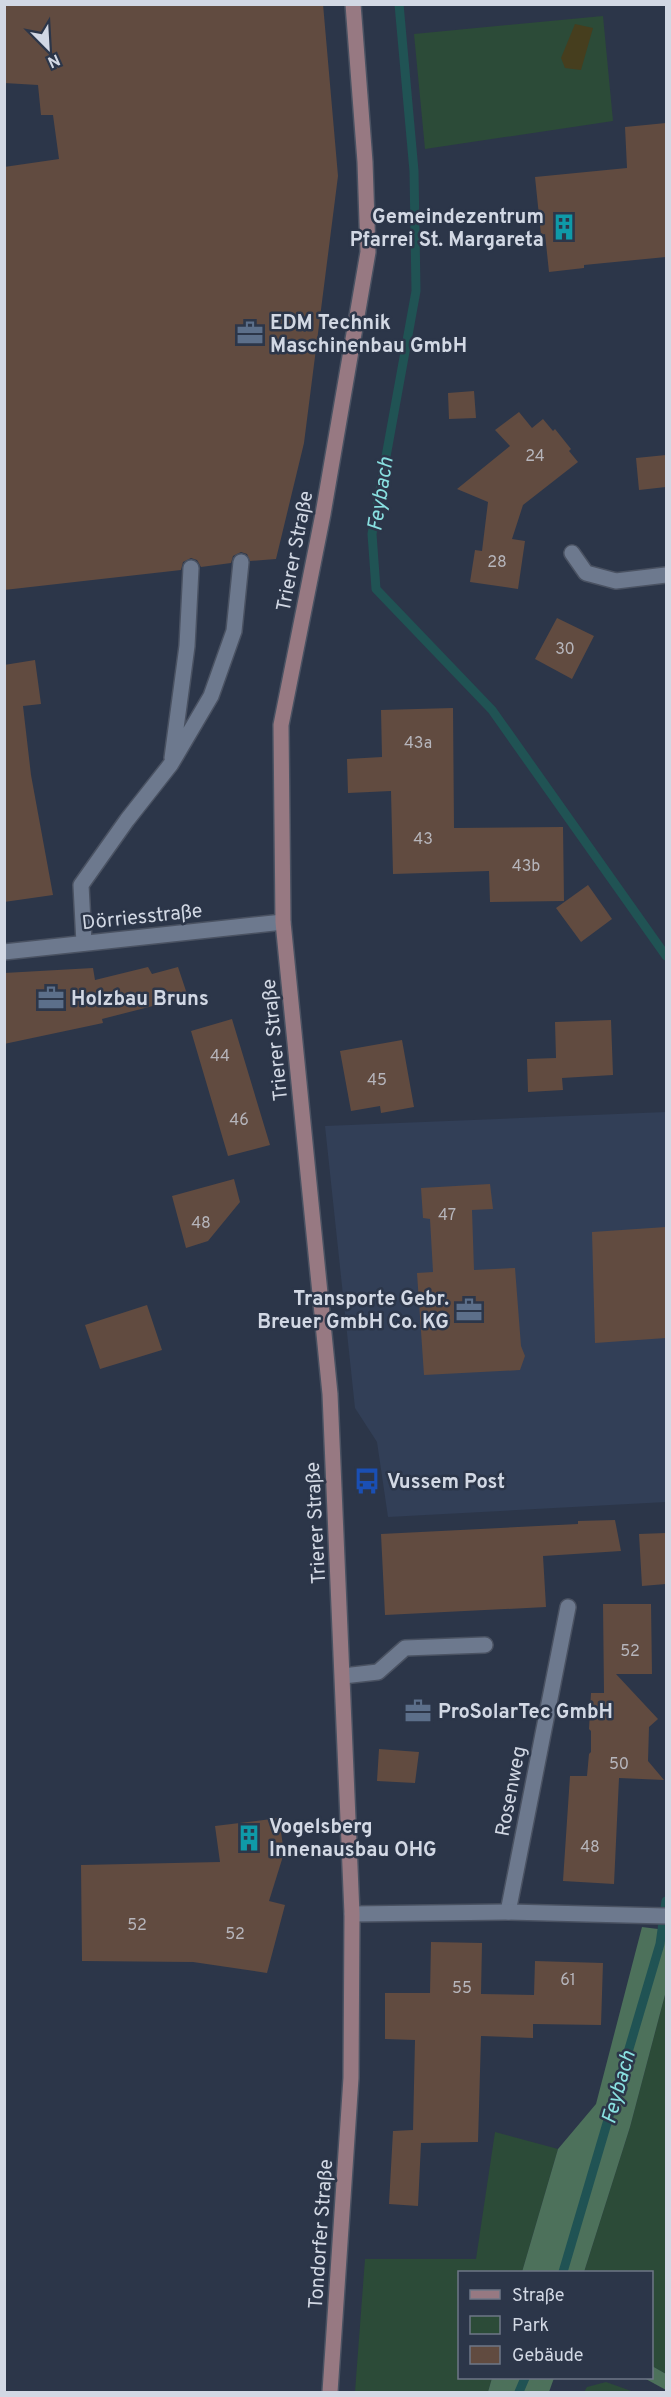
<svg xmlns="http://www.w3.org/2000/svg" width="671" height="2397" font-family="Overpass,sans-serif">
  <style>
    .built { fill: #323f57 }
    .green { fill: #2c4b38 }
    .forest { fill: #4d715b }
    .sand { fill: #463e1e }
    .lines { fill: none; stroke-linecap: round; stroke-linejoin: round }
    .stream { stroke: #205354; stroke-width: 9 }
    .building { fill: #614b40 }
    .lane-casing { stroke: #4a5262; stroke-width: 18 }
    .street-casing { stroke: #4a5262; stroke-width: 18 }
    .secondary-casing { stroke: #4a5262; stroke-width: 18 }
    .lane { stroke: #6d798e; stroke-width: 15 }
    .street { stroke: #6d798e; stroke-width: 15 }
    .secondary { stroke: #977982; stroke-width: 15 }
    .labels { text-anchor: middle; stroke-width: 5; stroke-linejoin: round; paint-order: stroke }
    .number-label { font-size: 16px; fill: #b6b5bb }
    .poi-label { font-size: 20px; font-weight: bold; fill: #d2d8e4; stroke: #2c3649; text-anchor: start }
    .street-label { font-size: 20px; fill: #d2d8e4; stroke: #2c3649 }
    .water-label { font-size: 21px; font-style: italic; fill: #89e0e1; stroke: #2c3649 }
  </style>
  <rect width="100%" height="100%" fill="#2c3649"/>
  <path class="built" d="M666,1112v390l-278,15 -11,-75 -22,-34 -30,-282z"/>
  <path class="green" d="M603,16l10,105 -188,28 -11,-115z
    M666,1991v383l-14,-8v-94h-68l46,-145z
    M495,2132l63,17 -36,123h-62v106h32l-4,14h-133l10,-133h111z
    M606,2382l28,10h-50l3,-5z"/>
  <path class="forest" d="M642,1927l24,3v61l-36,136 -46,145h-62l36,-123 38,-45z
    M652,2366l14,8v16l-22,-12h8z
    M492,2378h62l-5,14h-61z"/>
  <path class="sand" d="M575,24l18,4 -12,42 -16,-2 -4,-10z"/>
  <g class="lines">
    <path class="stream" d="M399,4l15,167 2,120 -44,243 4,55 116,121 174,246
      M563,2272l97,-328 6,-43
      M519,2392l6,-14"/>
  </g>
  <path class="building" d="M4,4h319l15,172 -34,267 -28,116 -26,2 -3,-7 -6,-2 -8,4 -2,7 -30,4 -4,-7 -6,-2 -8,4 -2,8 -177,20v-423l55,-8 -6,-44h-12l-3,-30 -34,-2z
    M666,123v134l-82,8v3l-35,4 -4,-38 -4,1 -6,-58 92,-9 -2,-41z
    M474,391l2,27 -27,1 -1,-26z
    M519,412l13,16 11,-9 10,12 2,-2 16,20 -2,2 9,11 -55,43 -11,34 13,2 -7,48 -48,-7 5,-32 7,1 6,-49 -31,-13 53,-43 -15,-16z
    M666,455v32l-27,3 -3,-32z
    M557,618l37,18 -22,43 -37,-20z
    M35,660l6,44 -18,2 8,69 22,120 -49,7v-237z
    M453,708l1,120 109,-1 1,74 -74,1 -1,-31 -96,3 -2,-83 -43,2 -1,-34 35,-2 -1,-47z
    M588,885l24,34 -31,23 -25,-34z
    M148,967l4,7 26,-7 10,30 -86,22 1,4 -99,21v-71l89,-5 2,12z
    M232,1019l38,126 -42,11 -37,-125z
    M611,1020l2,55 -51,3 1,12 -35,2 -1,-33 29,-1 -1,-36z
    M402,1040l12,67 -33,6 -1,-7 -29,5 -11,-60z
    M234,1179l6,23 -32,39 -22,7 -14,-52z
    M490,1184l3,25 -21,1 2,60 41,-2 6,78 4,10 -5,14 -96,5 -7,-102 16,-1 -3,-53 -7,-1 -2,-30z
    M666,1227v111l-71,5 -3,-111z
    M147,1305l15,45 -62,19 -15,-44z
    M615,1520l6,31 -78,5 3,51 -161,8 -4,-81 197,-10v-3z
    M666,1533v51l-24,2 -3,-52z
    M603,1604h48l1,70h-36l42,45 -9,8 -1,34 16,19 -45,-2 -5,106 -51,-3 7,-105h17l2,-22 2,-2v-21l-2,-2 2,-36h13z
    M379,1749l40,3 -4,31 -38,-2z
    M279,1818l5,35 -15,48 16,4 -18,68 -74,-11 -111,-1 -1,-96 139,-3 -5,-36z
    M431,1942l51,1 -1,51 53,1 1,-34 68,2 -2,62 -68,-1v14l-52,-2 -3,106 -57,1 -3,63 -29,-2 4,-73 20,-1 2,-90 -30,-1v-46h45z"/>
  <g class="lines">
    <g class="lane-casing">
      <path id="lane" d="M172,758l15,-112 4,-78
        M84,943l-3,-58 46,-65 44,-56 40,-68 23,-65 7,-69
        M343,1676l35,-4 27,-24 80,-3
        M508,1912l60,-305"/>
    </g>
    <g class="street-casing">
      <path id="street" d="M572,553l14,20 30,8 50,-6
        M4,952l279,-30
        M352,1914l156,-2 158,4"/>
    </g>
    <g class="secondary-casing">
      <path id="secondary" d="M330,2392l21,-314 1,-164 -22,-520 -47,-472 -2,-197 42,-211 45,-262 -3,-90 -12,-158"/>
    </g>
    <use href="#lane" class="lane"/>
    <use href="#street" class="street"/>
    <use href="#secondary" class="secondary"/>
  </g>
  <defs>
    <g id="building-bare" transform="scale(2.07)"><path d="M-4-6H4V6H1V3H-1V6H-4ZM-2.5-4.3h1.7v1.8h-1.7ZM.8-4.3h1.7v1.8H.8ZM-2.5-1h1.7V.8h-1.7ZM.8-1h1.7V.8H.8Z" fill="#0f9aa8" stroke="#2c3649" stroke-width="2.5" paint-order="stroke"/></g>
    <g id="office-bare" transform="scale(2.07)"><path d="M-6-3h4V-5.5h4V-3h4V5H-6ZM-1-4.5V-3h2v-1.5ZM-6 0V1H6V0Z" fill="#5c6f8a" stroke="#2c3649" stroke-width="2.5" paint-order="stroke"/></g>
    <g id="bus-bare" transform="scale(2.07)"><path d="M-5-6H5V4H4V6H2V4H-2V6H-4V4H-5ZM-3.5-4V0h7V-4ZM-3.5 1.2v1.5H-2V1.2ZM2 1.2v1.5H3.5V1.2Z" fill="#1a4fb4" stroke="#2c3649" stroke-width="2.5" paint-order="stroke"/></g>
  </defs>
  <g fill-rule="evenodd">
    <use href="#building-bare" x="564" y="227"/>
    <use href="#office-bare" x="250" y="333"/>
    <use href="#office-bare" x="51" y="998"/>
    <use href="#office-bare" x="469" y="1310"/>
    <use href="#bus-bare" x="367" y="1481"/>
    <use href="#office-bare" x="418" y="1711"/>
    <use href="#building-bare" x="249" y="1838"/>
  </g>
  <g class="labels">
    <g class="number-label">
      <text x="535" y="461">24</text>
      <text x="497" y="567">28</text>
      <text x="565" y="654">30</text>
      <text x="418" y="748">43a</text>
      <text x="423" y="844">43</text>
      <text x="526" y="871">43b</text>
      <text x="220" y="1061">44</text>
      <text x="377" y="1085">45</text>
      <text x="239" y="1125">46</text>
      <text x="447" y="1220">47</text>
      <text x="201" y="1228">48</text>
      <text x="630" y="1656">52</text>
      <text x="619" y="1769">50</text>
      <text x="590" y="1852">48</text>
      <text x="137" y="1930">52</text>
      <text x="235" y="1939">52</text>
      <text x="568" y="1985">61</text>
      <text x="462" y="1993">55</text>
    </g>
    <g class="poi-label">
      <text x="544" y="223" text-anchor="end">Gemeindezentrum<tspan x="544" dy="23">Pfarrei St. Margareta</tspan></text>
      <text x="270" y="329">EDM Technik<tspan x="270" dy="23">Maschinenbau GmbH</tspan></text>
      <text x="71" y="1005">Holzbau Bruns</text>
      <text x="449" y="1305" text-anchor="end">Transporte Gebr.<tspan x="449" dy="23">Breuer GmbH Co. KG</tspan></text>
      <text x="387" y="1488">Vussem Post</text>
      <text x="438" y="1718">ProSolarTec GmbH</text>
      <text x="269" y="1833">Vogelsberg<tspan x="269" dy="23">Innenausbau OHG</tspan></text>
    </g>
    <g class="street-label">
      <text transform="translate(294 551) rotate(-79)" y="7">Trierer Straße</text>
      <text transform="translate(142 916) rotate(-6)" y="7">Dörriesstraße</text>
      <text transform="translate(274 1040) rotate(-96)" y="7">Trierer Straße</text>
      <text transform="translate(315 1523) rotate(-93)" y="7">Trierer Straße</text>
      <text transform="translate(510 1791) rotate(-79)" y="7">Rosenweg</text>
      <text transform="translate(320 2234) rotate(-86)" y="7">Tondorfer Straße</text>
    </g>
    <g class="water-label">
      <text transform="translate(380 494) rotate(-81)" y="7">Feybach</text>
      <text transform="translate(618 2087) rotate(-74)" y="7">Feybach</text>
    </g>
  </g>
  <rect width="671" height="2397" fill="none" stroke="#d2d8e4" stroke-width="12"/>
  <rect x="458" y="2271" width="195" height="108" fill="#2c3649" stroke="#6e7787" stroke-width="1.5"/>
  <rect x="470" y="2290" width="30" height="9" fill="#977982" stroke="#6e7787" stroke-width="1.5"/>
  <text x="512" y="2301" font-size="18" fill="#d2d8e4">Straße</text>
  <rect x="470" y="2316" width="30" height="18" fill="#2c4b38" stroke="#6e7787" stroke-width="1.5"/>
  <text x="512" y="2331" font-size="18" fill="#d2d8e4">Park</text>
  <rect x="470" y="2346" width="30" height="18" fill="#614b40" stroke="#6e7787" stroke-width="1.5"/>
  <text x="512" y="2361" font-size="18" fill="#d2d8e4">Gebäude</text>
  <g transform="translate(48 48) rotate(156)" stroke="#2c3649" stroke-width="4.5" paint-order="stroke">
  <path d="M0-4.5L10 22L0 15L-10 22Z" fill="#d2d8e4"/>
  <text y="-9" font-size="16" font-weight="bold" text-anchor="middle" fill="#d2d8e4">N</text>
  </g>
</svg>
